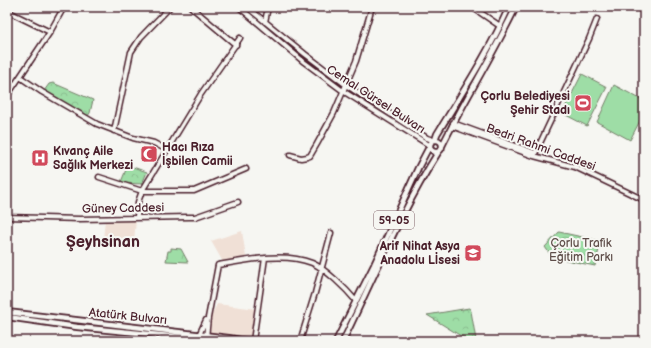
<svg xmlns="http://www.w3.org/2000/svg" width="651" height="348" font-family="'Balsamiq Sans',sans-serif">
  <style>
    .built { fill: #f0e0d6 }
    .park { fill: url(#park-crowns); stroke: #747e68 }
    .garden { fill: #9edda6; stroke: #747e68 }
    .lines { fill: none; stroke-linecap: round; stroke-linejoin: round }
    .secondary-casing { stroke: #4a1f2b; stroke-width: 7 }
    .primary-casing { stroke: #4a1f2b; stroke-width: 8 }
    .secondary { stroke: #f6f6f2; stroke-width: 4 }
    .primary { stroke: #f6f6f2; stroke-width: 4.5 }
    .labels { text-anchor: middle; stroke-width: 4; stroke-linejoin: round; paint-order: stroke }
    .shield { fill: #f6f6f2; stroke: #7e6067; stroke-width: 1 }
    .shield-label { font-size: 11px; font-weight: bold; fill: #4a1f2b }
    .poi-label { font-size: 12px; font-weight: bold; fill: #4a1f2b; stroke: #f6f6f2; text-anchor: end }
    .street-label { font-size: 12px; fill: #4a1f2b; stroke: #f6f6f2 }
    .park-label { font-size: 12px; fill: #5f4e4a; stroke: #f6f6f2 }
    .district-label { font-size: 16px; font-weight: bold; fill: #4a1f2b; stroke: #f6f6f2 }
  </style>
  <defs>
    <pattern id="park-crowns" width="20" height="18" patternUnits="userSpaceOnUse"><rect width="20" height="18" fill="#9edda6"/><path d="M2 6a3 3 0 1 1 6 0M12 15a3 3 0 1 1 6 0" fill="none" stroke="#8abd8f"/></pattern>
  </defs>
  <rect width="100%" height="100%" fill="#f6f6f2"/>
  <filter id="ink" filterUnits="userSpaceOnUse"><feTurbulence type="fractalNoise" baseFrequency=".025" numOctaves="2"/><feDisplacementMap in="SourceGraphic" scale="8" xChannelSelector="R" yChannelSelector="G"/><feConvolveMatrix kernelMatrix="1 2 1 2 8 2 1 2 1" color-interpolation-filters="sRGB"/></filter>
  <g filter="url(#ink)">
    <path class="built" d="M105,220h31l-2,21 -31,-2z
      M242,231l4,26 -23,5 -12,-21z
      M217,304l40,5 -5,32 -43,-7 1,-15z"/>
    <path class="park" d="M53,83l40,17 -3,13 -3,4 -43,-26 5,-7z
      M130,166l17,6 -5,12 -20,-1 -1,-1 6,-15z
      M559,232l42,9 -6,25 -43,-9 -7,-10z
      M171,248l10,1 7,13 -22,-1 2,-10h3z
      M469,308l2,3 5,29 -1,1h-6l-42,-26z"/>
    <path class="garden" d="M582,74l25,13 -20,39 -25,-13z
      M614,85l30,16v12l-14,27 -33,-18z"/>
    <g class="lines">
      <g class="secondary-casing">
        <path id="secondary" d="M191,7l45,38
          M239,7l65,55 39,29 86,54
          M247,7l58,47 41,31 81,53 6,2
          M472,7l28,19
          M7,11l43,21
          M265,22l3,-15
          M131,52l10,-15 29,-30
          M20,77l22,15 55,32 36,14 21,5 13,7
          M7,96l43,-64 14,-25
          M453,123l82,30
          M452,126l82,30 41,11 69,33
          M114,131l17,-79
          M290,155l11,3 6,-1 3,-1 7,-12 17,-31 22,-52 16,-54
          M534,156l55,-117 8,-20
          M99,177l43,14
          M142,191h52l52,-22
          M7,217l73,2 109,-2h6l43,-15
          M137,217l1,-15 4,-11 59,-97 39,-56
          M198,337l8,-17
          M206,338l2,-20 10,-53c29,-5 66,-13 94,-2 14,6 34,26 44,38
          M253,341l12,-83
          M300,341l15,-48 16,-60"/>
      </g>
      <g class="primary-casing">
        <path id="primary" d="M430 146a6 6 0 1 1 12 0a6 6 0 1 1-12 0Z
          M435,140l2,-6c25,-41 52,-82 72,-127
          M442,146c23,-47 51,-91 74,-139
          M7,312l222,26 17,3
          M7,317l70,10 144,14
          M336,341l38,-76 44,-97 11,-21
          M343,341c31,-64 58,-130 96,-190"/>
      </g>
      <use href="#secondary" class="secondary"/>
      <use href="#primary" class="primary"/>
    </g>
  </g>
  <defs>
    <g id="stadium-square" transform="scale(0.9)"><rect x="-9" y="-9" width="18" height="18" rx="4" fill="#d1495b" stroke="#f6f6f2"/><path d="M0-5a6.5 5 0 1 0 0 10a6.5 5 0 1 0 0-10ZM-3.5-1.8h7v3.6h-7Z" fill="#fff"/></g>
    <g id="mosque-square" transform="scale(0.9)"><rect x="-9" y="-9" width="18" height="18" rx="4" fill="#d1495b" stroke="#f6f6f2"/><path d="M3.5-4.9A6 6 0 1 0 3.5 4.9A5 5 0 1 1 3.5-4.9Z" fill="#fff"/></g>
    <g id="hospital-square" transform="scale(0.9)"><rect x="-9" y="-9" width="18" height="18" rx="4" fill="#d1495b" stroke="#f6f6f2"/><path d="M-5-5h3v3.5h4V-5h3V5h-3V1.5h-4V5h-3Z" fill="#fff"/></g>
    <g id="school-square" transform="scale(0.9)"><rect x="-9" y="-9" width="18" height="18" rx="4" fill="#d1495b" stroke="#f6f6f2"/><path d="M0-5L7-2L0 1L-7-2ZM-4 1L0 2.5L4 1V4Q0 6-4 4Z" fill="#fff"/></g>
  </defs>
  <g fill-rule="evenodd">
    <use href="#stadium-square" x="583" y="103"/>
    <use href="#mosque-square" x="149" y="154"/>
    <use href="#hospital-square" x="40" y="158"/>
    <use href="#school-square" x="473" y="253"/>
  </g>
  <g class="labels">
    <rect class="shield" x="374" y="211" width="40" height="18" rx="3"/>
    <g class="shield-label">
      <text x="394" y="224">59-05</text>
    </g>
    <g class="poi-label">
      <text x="570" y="100">Çorlu Belediyesi<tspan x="570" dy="14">Şehir Stadı</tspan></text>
      <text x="162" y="151" text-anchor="start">Hacı Rıza<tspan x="162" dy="14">İşbilen Camii</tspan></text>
      <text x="53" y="155" text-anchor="start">Kıvanç Aile<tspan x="53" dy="14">Sağlık Merkezi</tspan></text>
      <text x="460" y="250">Arif Nihat Asya<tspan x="460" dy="14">Anadolu Lİsesi</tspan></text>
    </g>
    <g class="street-label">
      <text transform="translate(376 99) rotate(33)" y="4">Cemal Gürsel Bulvarı</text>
      <text transform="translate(541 147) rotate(20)" y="4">Bedri Rahmi Caddesi</text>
      <text transform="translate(123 208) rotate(-1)" y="4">Güney Caddesi</text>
      <text transform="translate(128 316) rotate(6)" y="4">Atatürk Bulvarı</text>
    </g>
    <g class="park-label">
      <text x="581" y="247">Çorlu Trafik<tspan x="581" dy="14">Eğitim Parkı</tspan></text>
    </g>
    <g class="district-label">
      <text x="103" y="247">Şeyhsinan</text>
    </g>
  </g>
  <rect width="651" height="348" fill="none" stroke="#f6f6f2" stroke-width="24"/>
  <rect x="12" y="12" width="627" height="324" fill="none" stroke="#4a1f2b" stroke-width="1.5" filter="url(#ink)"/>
</svg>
